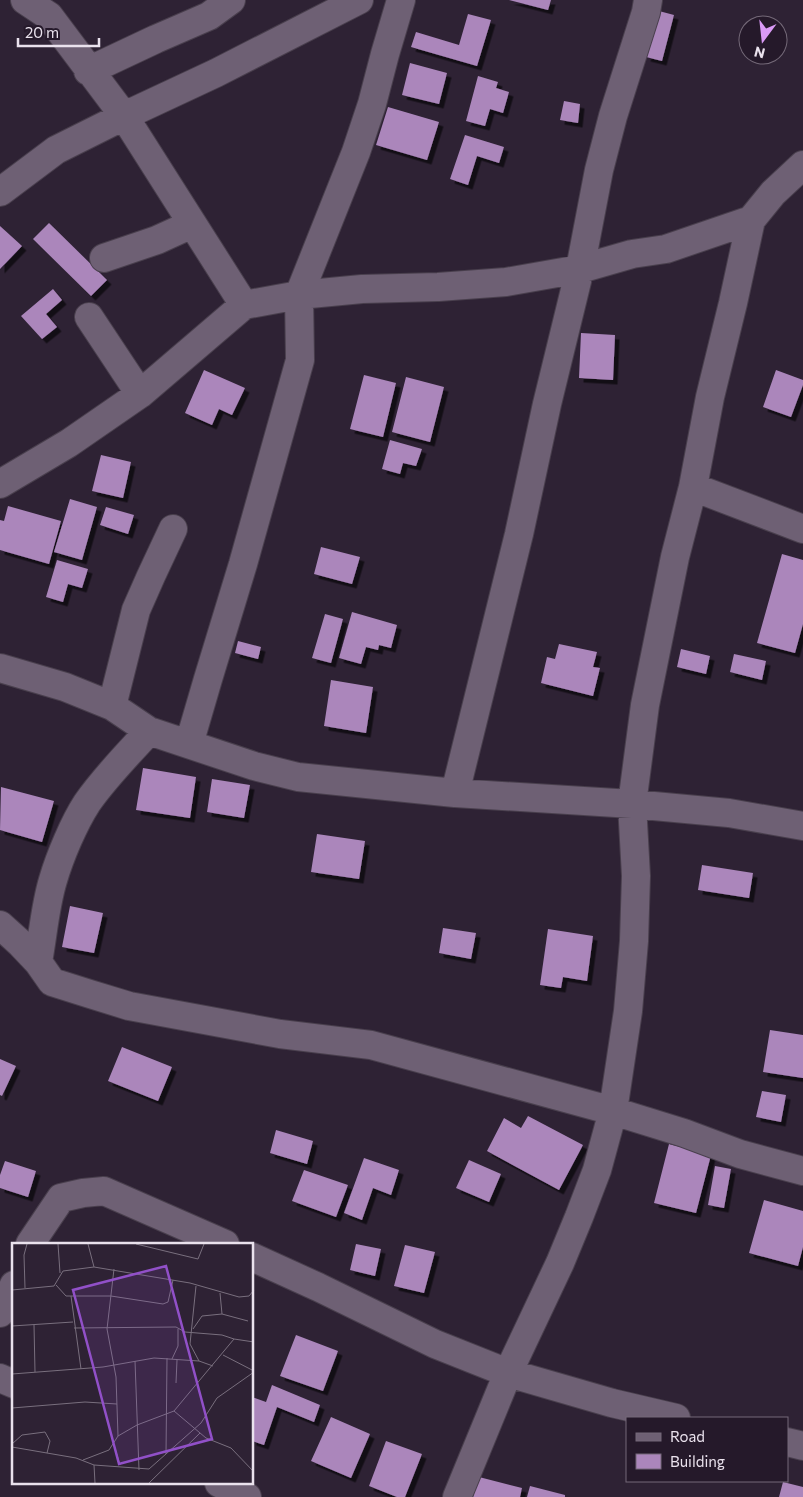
<svg xmlns="http://www.w3.org/2000/svg" width="803" height="1497" font-family="Commissioner,sans-serif">
  <style>
    .building { fill: #ab86bb; filter: url(#shadow) }
    .lines { fill: none; stroke-linecap: round; stroke-linejoin: round }
    .street-casing { stroke: #493f4d; stroke-width: 30 }
    .street { stroke: #6e6074; stroke-width: 28 }
    .inset-road { fill: none; stroke: #796f7e; stroke-width: 1 }
    .view { fill: #9150c8; fill-opacity: 0.15; stroke: #9150c8; stroke-width: 2.5 }
    .inset-edge { fill: none; stroke: #eae2ed; stroke-width: 2.5 }
  </style>
  <defs>
    <filter id="shadow"><feDropShadow dx="4.5" dy="4.5" stdDeviation="0" flood-color="#0009"/></filter>
  </defs>
  <rect width="100%" height="100%" fill="#2e2234"/>
  <path class="building" d="M509,0h42l-3,10z
    M659,11l15,4 -12,46 -16,-4z
    M468,14l23,6 -14,46 -66,-19 5,-15 43,13z
    M410,63l37,10 -8,31 -37,-9z
    M478,76l20,6 -2,6 13,4 -6,21 -13,-4 -5,17 -19,-5z
    M564,101l16,3 -2,19 -18,-3z
    M388,107l51,15 -12,38 -51,-15z
    M465,135l39,12 -5,16 -22,-7 -9,29 -18,-6z
    M49,223l58,57 -16,16 -58,-57z
    M0,226l22,20 -22,23z
    M53,289l9,11 -16,14 11,13 -15,12 -21,-23z
    M581,333l34,2 -2,45 -34,-2z
    M204,370l41,18 -13,27 -13,-6 -7,16 -27,-12z
    M776,370l27,10v5l-12,32 -28,-10z
    M364,375l32,8 -13,54 -33,-8z
    M406,377l38,10 -14,55 -38,-10z
    M390,440l32,9 -6,17 -13,-3 -3,11 -18,-5z
    M101,455l30,7 -8,36 -31,-7z
    M70,499l27,8 -15,53 -28,-8z
    M8,506l53,15 -12,43 -49,-14v-30l4,1z
    M106,507l28,8 -6,19 -28,-9z
    M321,547l39,10 -8,27 -38,-10z
    M782,554l21,6v64l-8,29 -38,-10z
    M57,560l31,9 -6,19 -14,-4 -5,18 -17,-5z
    M352,612l45,13 -6,23 -12,-3 -1,5 -12,-3 -5,17 -22,-6z
    M325,614l18,5 -12,44 -19,-5z
    M238,641l23,6 -3,12 -23,-6z
    M559,644l38,8 -4,15 7,1 -7,28 -52,-13 6,-26 8,2z
    M681,649l29,7 -4,18 -29,-7z
    M734,654l32,7 -4,19 -32,-8z
    M331,680l42,7 -7,46 -42,-7z
    M143,768l53,9 -6,41 -54,-8z
    M212,779l38,6 -6,33 -37,-6z
    M1,787l53,14 -12,41 -42,-12z
    M317,834l48,7 -6,38 -48,-7z
    M702,865l51,8 -4,25 -51,-8z
    M70,906l33,7 -9,40 -32,-6z
    M443,928l33,5 -5,26 -32,-6z
    M548,929l45,7 -6,45 -24,-4 -2,11 -21,-3z
    M770,1030l33,5v43l-40,-6z
    M122,1047l50,20 -14,34 -50,-20z
    M0,1059l16,7 -14,30 -2,-1z
    M762,1091l24,4 -5,27 -25,-5z
    M528,1116l55,29 -24,45 -72,-39 17,-33 17,10z
    M276,1130l37,11 -6,23 -37,-11z
    M669,1144l42,11 -15,58 -42,-10z
    M364,1158l35,12 -8,25 -18,-7 -11,32 -18,-7z
    M469,1160l32,14 -12,28 -33,-14z
    M5,1161l31,10 -8,26 -28,-9v-13z
    M715,1166l16,3 -7,39 -16,-3z
    M304,1170l44,15 -12,32 -44,-16z
    M764,1200l39,11v36l-5,19 -49,-13z
    M356,1244l25,5 -6,27 -25,-6z
    M405,1245l30,7 -11,41 -30,-7z
    M296,1335l42,16 -15,40 -43,-15z
    M272,1385l48,20 -6,17 -37,-15 -13,38 -12,-4v-44l14,5z
    M331,1417l39,17 -19,44 -40,-17z
    M386,1441l36,13 -17,43h-8l-28,-11z
    M479,1477l43,11 -2,9h-47z
    M783,1482l20,5v10h-24z
    M530,1486l35,9v2h-38z"/>
  <g class="lines">
    <g class="street-casing">
      <path id="street" d="M25,0l24,16 75,100 120,189
        M88,71l68,-32 53,-23 22,-16
        M0,192l56,-42 68,-34 92,-43 143,-73
        M104,258l53,-18 35,-16
        M89,317l51,77
        M0,484l69,-41 71,-49 104,-89 55,-10 63,-6 76,-2 68,-5 74,-13 52,-15 34,-5 85,-29 22,-27 30,-28
        M693,487l110,42
        M0,668l65,19 47,19 37,25 105,35 44,11 157,16 177,11 97,9 74,13
        M112,706l24,-96 15,-34 22,-47
        M189,744l19,-65 35,-115 57,-204 -1,-65 57,-143 16,-48 13,-50 16,-54
        M455,793l64,-259 28,-130 33,-135 19,-99 14,-54 33,-104 2,-12
        M0,925l20,18 18,19 14,20 38,12 39,12 151,28 91,11 242,66 71,22 56,21 63,17
        M38,962c5,-27 7,-56 15,-82 7,-24 21,-57 34,-77 18,-26 41,-49 62,-72
        M30,1244l31,-46 22,-5 21,-2 121,53
        M252,1257l66,30 117,57 73,29 104,30 64,15
        M0,1313l14,-28
        M0,1378l14,6
        M787,1442l16,4
        M219,1483l28,14
        M457,1497l51,-124 52,-110 19,-46 18,-47 16,-59 15,-100 6,-70 2,-65 -4,-72 13,-99 30,-148 18,-70 17,-90 23,-94 18,-83"/>
    </g>
    <use href="#street" class="street"/>
  </g>
  <g transform="translate(12 1243)">
    <rect width="241" height="241" fill="#2e2234"/>
    <path class="inset-road" d="M46,1l2,29M76,1l6,23M124,1l62,15 6,-15M102,26l-7,60 9,48 2,59M44,42l10,11h45l52,8 5,-2 5,-22M184,43l-6,58 9,17M13,45l-1,-33 3,-11M0,47l42,-4 9,-15 31,-4 96,16 49,14 10,-1 5,-6M59,53l10,73M210,71l26,7M22,82l1,47M0,83l61,-4M62,85l102,-1 9,5 37,3 12,4M181,86l9,-13 20,-2 -2,-21M211,112l31,16M160,116l6,-13v-17M123,118l4,109M0,131l91,-7 51,-9 45,3 14,5M164,140l1,-23M0,165l73,-6 32,2M162,168l32,27 25,10 23,24M0,201l10,-9 23,-3 5,9 -3,12M102,202l6,20M0,204l64,11 18,7 55,4 52,-46 16,-25 37,-26M154,211l1,-96M71,217l26,-10 9,-14 19,-11 37,-14 60,-72 20,3M82,222l1,18M137,240l51,-50"/>
    <path class="view" d="M154,23l46,173 -93,25 -46,-174z"/>
    <rect width="241" height="241" class="inset-edge"/>
  </g>
  <rect x="626" y="1417" width="162" height="65" fill="#25192a" stroke="#746978"/>
  <rect x="636" y="1433" width="25" height="8" fill="#6e6074" stroke="#746978"/>
  <text x="670" y="1442" font-size="15" fill="#eae2ed">Road</text>
  <rect x="636" y="1454" width="25" height="15" fill="#ab86bb" stroke="#746978"/>
  <text x="670" y="1467" font-size="15" fill="#eae2ed">Building</text>
  <g transform="translate(763 40) rotate(195)"><circle r="24" fill="#25192a" stroke="#746978"/>
  <path d="M0-4L9 19L0 12L-9 19Z" fill="#da9af6"/>
  <text y="-8" font-size="14" font-weight="bold" text-anchor="middle" fill="#eae2ed">N</text>
  </g>
  <path d="M18 38v8h81v-8" fill="none" stroke="#eae2ed" stroke-width="2.5"/>
  <text x="25" y="38" font-size="15" fill="#eae2ed" stroke="#25192a" stroke-width="4" paint-order="stroke">20 m</text>
</svg>
